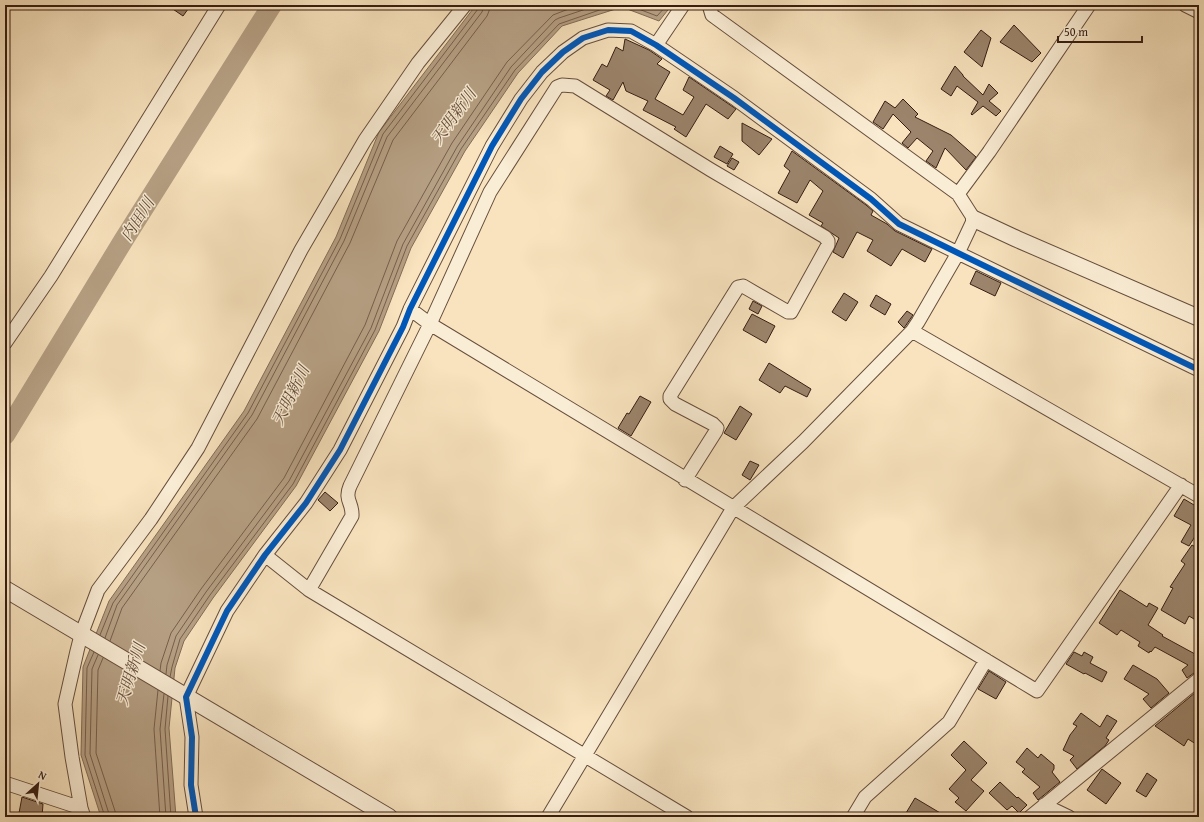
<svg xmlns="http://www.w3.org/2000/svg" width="1204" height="822" font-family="'Gentium Book Plus','Noto Serif JP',serif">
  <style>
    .water { fill: #b6a084; stroke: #836c56 }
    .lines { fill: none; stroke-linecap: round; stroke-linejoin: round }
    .shore { stroke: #765e4b; stroke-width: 1 }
    .river { stroke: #b6a084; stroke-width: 20 }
    .building { fill: #9b846b; stroke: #361d12 }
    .minor-casing { stroke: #664e3d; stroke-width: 15 }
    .tertiary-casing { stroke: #664e3d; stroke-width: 18 }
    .minor { stroke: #faedd5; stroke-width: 13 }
    .tertiary { stroke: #faedd5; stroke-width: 16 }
    .cycleway-casing { stroke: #faedd5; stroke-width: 8 }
    .cycleway { stroke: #0057b8; stroke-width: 6 }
    .labels { text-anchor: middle; stroke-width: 3; stroke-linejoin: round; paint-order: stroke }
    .water-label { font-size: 16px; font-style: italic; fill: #634b3a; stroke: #faedd5 }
  </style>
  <rect width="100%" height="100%" fill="#f8e3be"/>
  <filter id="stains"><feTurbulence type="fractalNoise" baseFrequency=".005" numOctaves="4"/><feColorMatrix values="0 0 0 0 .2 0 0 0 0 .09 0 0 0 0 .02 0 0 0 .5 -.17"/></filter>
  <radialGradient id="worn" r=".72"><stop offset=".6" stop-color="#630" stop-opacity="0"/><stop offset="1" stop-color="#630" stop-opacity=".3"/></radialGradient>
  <path class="water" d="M476,5h196l-13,16 -37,-14 -60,19 -44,47 -53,78 -54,97 -32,83 -83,155 -83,112 -29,43 -9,27 -6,60 7,89h-75l-20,-62 2,-88 26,-66 135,-190 92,-174 43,-105z"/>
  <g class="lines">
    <path class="shore" d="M628,5l29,11 10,-11
      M100,635l13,-32 135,-190 92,-174 43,-105 95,-125 1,-4
      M105,638l12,-33 135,-190 92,-174 43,-104 95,-125 2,-7
      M110,641l12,-33 135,-189 93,-176 43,-103 94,-124 2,-5 1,-6
      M94,652l-7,16 -2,87 20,62
      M98,655l-6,14 -2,85 20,63
      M103,658l-5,12 -2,83 19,58 1,6
      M160,671l1,-8 10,-30 30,-44 83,-111 81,-153 32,-84 55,-98 55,-81 46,-47 26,-10
      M166,674l1,-9 9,-29 30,-44 83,-111 82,-153 32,-84 54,-97 54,-80 44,-47 4,-2 39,-13
      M170,677l2,-10 8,-28 30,-44 83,-111 82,-154 32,-84 54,-97 54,-79 44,-46 55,-19
      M158,690l-4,39 6,88
      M164,694l-4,35 6,88
      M168,696l-3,33 6,88"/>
    <path class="river" d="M5,435l118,-194 149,-236"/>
  </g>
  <path class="building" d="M167,5h24l-8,11z
    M1014,25l27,28 -9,9 -32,-20z
    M981,30l10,8 -9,29 -18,-15z
    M625,39l24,11 13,9 -5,5 13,8 -15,27 28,16 11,-18 -11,-7 6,-13 47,32 -8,10 -22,-15 -20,33 -12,-8 2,-2 -33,-17 5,-9 -22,-10 -3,-9 -10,18 -7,-4 4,-6 -17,-10 9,-16 5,3 9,-20 7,4z
    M955,66l8,9v1l20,19 6,-11 9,9 -9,8 12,10 -5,5 -13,-10 -11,9 -1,-1 7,-12 -21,-16 -6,10 -10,-7z
    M903,99l15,15 -3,3 36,18 25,22 -10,13 -21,-22 -9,20 -10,-7 7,-10 -16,-13 -9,10 -6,-5 9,-11 -18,-18 -10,15 -10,-7 12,-21 10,7z
    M742,123l30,16 -13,16 -17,-14z
    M720,146l13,8 -6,10 -13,-7z
    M792,151l74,54 7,6 -2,4 16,9 8,7 37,18 -7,13 -23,-13 -11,17 -24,-15 6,-11 -16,-8 -14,26 -10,-6 6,-14 -18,-12 2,-3 -14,-8 14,-24 -13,-11 -13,23 -19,-10 12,-22 -6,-5z
    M732,158l7,4 -5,8 -7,-4z
    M976,271l25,12 -6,13 -25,-12z
    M844,293l14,9 -12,19 -14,-9z
    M876,295l15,9 -6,11 -15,-9z
    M753,301l9,5 -4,8 -9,-5z
    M907,311l6,4 -9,13 -6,-6z
    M752,314l23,12 -9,17 -23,-13z
    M769,363l42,26 -4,8 -22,-11 -5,7 -21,-13z
    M640,396l11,6 -20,34 -13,-8 9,-15 2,1z
    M740,406l12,8 -16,26 -12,-7z
    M750,461l9,4 -9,15 -8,-5z
    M325,492l13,11 -8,8 -12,-11z
    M1184,499l15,9v22l-10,16 -8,-4 10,-17 -17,-9z
    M1192,545l7,4v73l-10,-6 -4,8 -24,-14 12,-22 -3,-1 15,-23 -4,-3z
    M1120,590l27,17 2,-4 9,5 -10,17 15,10 -1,1 33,18 -1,1 3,5 2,-1v12l-5,2 -7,5 -5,-8 6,-5 -33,-18 -4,5 -1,-1 -1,2 -11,-7 2,-4 -19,-12 -4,5 -18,-12z
    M1074,652l8,4 2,-4 9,5 -3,6 17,9 -5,10 -17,-9 -1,1 -18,-10z
    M1133,665l24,14 12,14 -18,15 -8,-9 6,-5 -25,-15z
    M989,671l17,11 -10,17 -18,-10z
    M1196,692l3,4v50l-11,-7 -4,7 -29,-20z
    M1081,713l19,14 7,-12 10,6 -11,17 3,2 -4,6 -28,23 -7,-9 4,-4 -11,-6 7,-15 7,-9 -4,-2z
    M964,741l23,22 -16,17 13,11 -18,20 -11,-9 4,-4 -10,-9 17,-19 -15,-15z
    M1027,748l11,10 3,-4 13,11v4l-2,3 8,10 -22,18 -5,-7 7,-6 -18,-15 3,-3 -9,-7z
    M1102,769l19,14 -15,21 -19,-14z
    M1147,773l10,7 -11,17 -10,-6z
    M1000,782l17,16 1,-1 9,8 -8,8 -7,-7 -5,4 -18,-17z
    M22,797l21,7 -1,13h-9l-14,-4z
    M915,798l32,19h-35l-6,-4z"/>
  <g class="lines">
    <g class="minor-casing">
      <path id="minor" d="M1185,5l14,7
        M656,45l27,-40
        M958,194l31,-42 100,-147
        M410,309l20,15 607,367 144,-206
        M912,331l287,165
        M5,343l46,-67 168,-271
        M265,555l44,35 378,227
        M309,590l43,-74c1,-13 -8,-16 -2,-30l80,-162 60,-132 67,-105 5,-2 13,1 136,84 114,67 3,4v4l-37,67h-3l-45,-26 -5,1 -68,109v3l5,5 38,20 4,4 -1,3 -31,49
        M5,783l76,25
        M1044,805l25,12
        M84,817l-3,-9 -9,-51 -7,-53 12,-53 4,-16 17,-45 53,-71 47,-71 103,-198 64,-110 53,-77 47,-58
        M196,817l-5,-32 1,-48 -6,-40 41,-86 38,-56 41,-52 34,-53 63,-123 7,-18 82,-163 29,-47 21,-27 21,-20 20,-14 25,-8 23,1 25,14 78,53 137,101 28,25 59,29 241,117
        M548,817l185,-309 70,-66 109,-111 6,-9 40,-69 16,-34 -16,-25 -246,-179 -3,-10
        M853,817l12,-20 84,-75 37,-62
        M1030,817l169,-138"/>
    </g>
    <g class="tertiary-casing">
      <path id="tertiary" d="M974,219l43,20 182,79
        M5,589l384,228"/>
    </g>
    <use href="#minor" class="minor"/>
    <use href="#tertiary" class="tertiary"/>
    <g class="cycleway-casing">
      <path id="cycleway" d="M196,817l-5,-32 1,-48 -6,-40 41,-86 38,-56 41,-52 34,-53 63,-123 7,-18 82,-163 29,-47 21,-27 21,-20 20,-14 25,-8 23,1 25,14 78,53 137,101 28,25 59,29 241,117"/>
    </g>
    <use href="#cycleway" class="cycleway"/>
  </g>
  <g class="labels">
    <g class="water-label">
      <text transform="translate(453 116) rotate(-54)" y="6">天明新川</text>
      <text transform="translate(137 219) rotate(-58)" y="6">内田川</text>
      <text transform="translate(290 395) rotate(-64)" y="6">天明新川</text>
      <text transform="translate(130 674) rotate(-73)" y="6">天明新川</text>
    </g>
  </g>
  <rect width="1204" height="822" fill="none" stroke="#f8e3be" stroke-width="20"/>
  <rect x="6" y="6" width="1192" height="810" fill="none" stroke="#361d12" stroke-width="2"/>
  <rect x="10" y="10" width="1184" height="802" fill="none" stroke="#361d12"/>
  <g transform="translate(38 784) rotate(27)" stroke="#faedd5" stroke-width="3" paint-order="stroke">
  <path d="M0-3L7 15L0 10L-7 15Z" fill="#361d12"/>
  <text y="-6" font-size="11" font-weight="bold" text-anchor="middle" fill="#361d12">N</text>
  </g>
  <path d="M1058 36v6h84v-6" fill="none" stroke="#361d12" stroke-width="2"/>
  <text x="1064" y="36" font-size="12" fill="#361d12" stroke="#faedd5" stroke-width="3" paint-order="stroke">50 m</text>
  <rect width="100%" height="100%" filter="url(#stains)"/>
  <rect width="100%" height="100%" fill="url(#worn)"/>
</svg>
